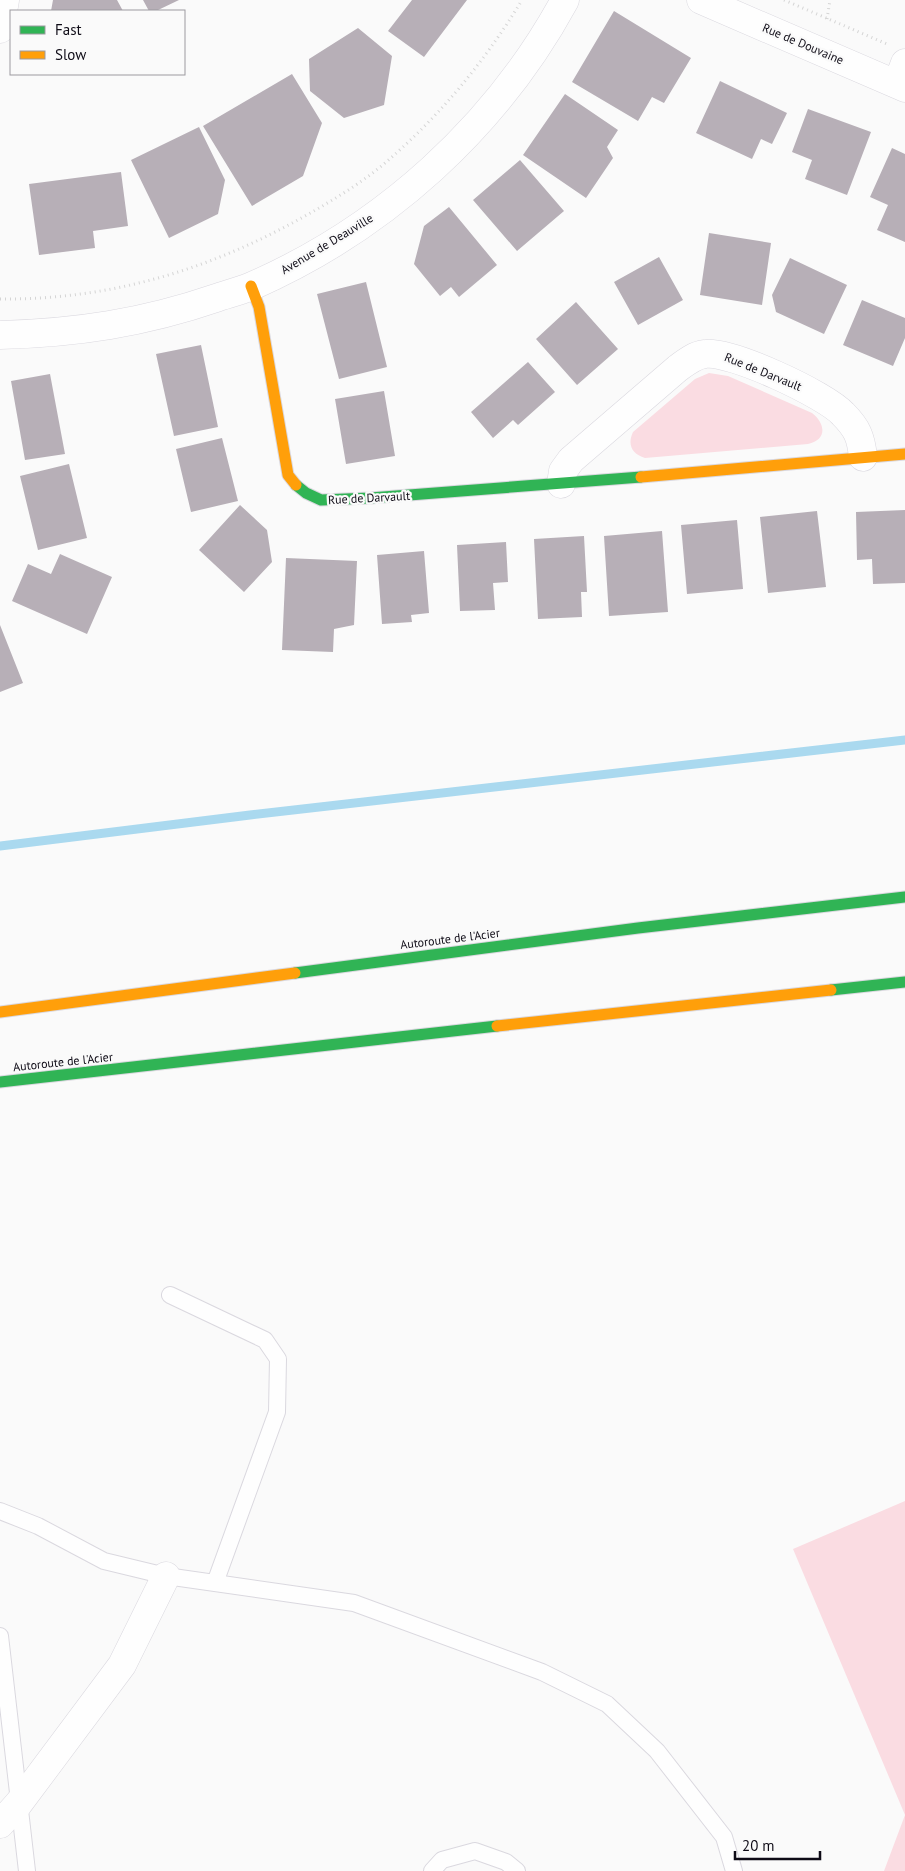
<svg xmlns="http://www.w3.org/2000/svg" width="905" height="1871" font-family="'PT Sans',sans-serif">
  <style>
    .green { fill: #fadce2 }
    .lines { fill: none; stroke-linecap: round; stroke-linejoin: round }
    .stream { stroke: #aad9ef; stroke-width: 9 }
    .building { fill: #b7afb7 }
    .lane-casing { stroke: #dad8df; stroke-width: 18 }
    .street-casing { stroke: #dad8df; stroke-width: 29 }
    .fast-casing { stroke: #dad8df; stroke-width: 13 }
    .slow-casing { stroke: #dad8df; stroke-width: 13 }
    .path { stroke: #d5d5d5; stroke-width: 3; stroke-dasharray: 1 4; stroke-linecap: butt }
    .lane { stroke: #fefefe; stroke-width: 16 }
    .street { stroke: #fefefe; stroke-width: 28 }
    .fast { stroke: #30b455; stroke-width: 11 }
    .slow { stroke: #ff9f0a; stroke-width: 11 }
    .labels { text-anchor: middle; stroke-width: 4.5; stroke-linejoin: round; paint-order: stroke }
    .street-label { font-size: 12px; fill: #0e0b16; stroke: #fafafa }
  </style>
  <rect width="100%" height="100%" fill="#fafafa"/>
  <path class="green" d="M709,373l19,3 84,37c14,11 15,27 -4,31l-163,14c-13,-4 -18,-13 -12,-26l62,-53z
    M905,1501v370h-21l21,-56 -112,-266z"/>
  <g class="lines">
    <path class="stream" d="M0,846l250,-31 655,-75"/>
  </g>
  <path class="building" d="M53,0h64l6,11h-72z
    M143,0h36l-23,11h-7z
    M412,0h55l-43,57 -36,-26z
    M614,11l77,47 -27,45 -12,-6 -14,24 -66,-39z
    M358,28l34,28 -8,49 -40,13 -34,-27 -1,-32z
    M292,74l30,49 -19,53 -51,30 -49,-80z
    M720,81l67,32 -15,31 -11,-5 -9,20 -56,-26z
    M565,94l53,36 -11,17 6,11 -27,40 -63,-43z
    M808,109l63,23 -24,63 -42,-16 7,-19 -20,-8z
    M199,127l26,53 -7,34 -49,24 -38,-78z
    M892,148l13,6v88l-28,-12 11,-25 -18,-8z
    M520,160l44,51 -47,40 -44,-51z
    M121,172l7,54 -35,5 2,17 -56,7 -10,-71z
    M449,207l48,58 -38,32 -8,-10 -11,9 -26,-32 10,-38z
    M709,233l62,10 -9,62 -62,-10z
    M659,257l24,43 -45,25 -24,-43z
    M790,258l57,27 -23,49 -48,-22 -4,-17z
    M366,282l21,85 -48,12 -22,-85z
    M862,300l43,18v20l-12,28 -50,-21z
    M576,302l42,47 -41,36 -41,-46z
    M201,345l17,82 -44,9 -18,-82z
    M528,362l27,30 -37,33 -5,-5 -20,18 -22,-26z
    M50,374l15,80 -40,6 -14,-79z
    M384,391l11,65 -49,8 -11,-65z
    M222,438l16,63 -47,11 -15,-63z
    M69,464l18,74 -49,12 -18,-74z
    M240,505l27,25 5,32 -28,30 -45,-42z
    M905,510v73l-32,1 -1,-25 -15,1 -1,-48z
    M817,511l9,76 -58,6 -8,-76z
    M737,520l6,69 -56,5 -6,-69z
    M662,531l6,81 -59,4 -5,-80z
    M584,536l3,56h-6l1,25 -44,2 -4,-80z
    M506,542l2,40 -15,1 2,27 -35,1 -3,-66z
    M424,551l5,62 -18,2 1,7 -30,2 -5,-69z
    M60,554l52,23 -25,57 -75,-33 16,-37 23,10z
    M286,558l71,3 -3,64 -20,4 -1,23 -51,-2z
    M0,625l23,58 -23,9z"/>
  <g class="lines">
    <g class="lane-casing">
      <path id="lane" d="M170,1295l95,45 13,19 -1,53 -62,171
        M0,1511l38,15 66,35 62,15 188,27 188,69 65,32 50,47 67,86 10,34
        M0,1636l27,235
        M432,1871l10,-11 33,-9 31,11 11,9"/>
    </g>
    <g class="street-casing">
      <path id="street" d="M701,0l204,88
        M0,29l5,-29
        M897,84l8,-21
        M0,335c76,-2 143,-12 216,-37 12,-4 24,-7 36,-12 132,-58 244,-159 313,-286
        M561,484l2,-13 8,-11 107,-92c8,-6 17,-13 27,-14 25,-4 121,41 138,60 14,14 18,23 20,43
        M0,1824l19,-21 103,-138 44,-89"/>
    </g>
    <g class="fast-casing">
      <path id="fast" d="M296,485l10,8 15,7 49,-2 271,-21
        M295,973l343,-45 267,-31
        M831,990l74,-8
        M0,1082l497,-56"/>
    </g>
    <g class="slow-casing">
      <path id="slow" d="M251,286l8,21 29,168 8,10
        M641,477l264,-23
        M0,1012l295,-39
        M497,1026l334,-36"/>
    </g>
    <path class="path" d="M784,0l103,44
      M827,19l3,-19
      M0,299c113,1 215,-31 312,-87 28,-16 57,-34 81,-56 51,-45 94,-98 129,-156"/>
    <use href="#lane" class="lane"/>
    <use href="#street" class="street"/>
    <use href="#fast" class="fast"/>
    <use href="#slow" class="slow"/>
  </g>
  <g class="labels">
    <g class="street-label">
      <text transform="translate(803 44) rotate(23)" y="4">Rue de Douvaine</text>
      <text transform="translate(327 244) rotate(-31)" y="4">Avenue de Deauville</text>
      <text transform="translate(763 372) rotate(22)" y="4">Rue de Darvault</text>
      <text transform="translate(369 498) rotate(-3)" y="4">Rue de Darvault</text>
      <text transform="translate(450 939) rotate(-7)" y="4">Autoroute de l'Acier</text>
      <text transform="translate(63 1062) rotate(-6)" y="4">Autoroute de l'Acier</text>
    </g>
  </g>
  <rect x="10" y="10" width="175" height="65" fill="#fafafa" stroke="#9c9a9f"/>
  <rect x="20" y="26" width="25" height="8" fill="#30b455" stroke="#9c9a9f"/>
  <text x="55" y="35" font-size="15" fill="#0e0b16">Fast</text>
  <rect x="20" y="51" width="25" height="8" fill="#ff9f0a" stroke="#9c9a9f"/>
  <text x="55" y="60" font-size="15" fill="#0e0b16">Slow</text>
  <path d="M735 1851v8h85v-8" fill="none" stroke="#0e0b16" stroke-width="2.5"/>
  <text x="742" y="1851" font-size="15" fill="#0e0b16" stroke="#fafafa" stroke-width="4" paint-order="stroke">20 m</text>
</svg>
